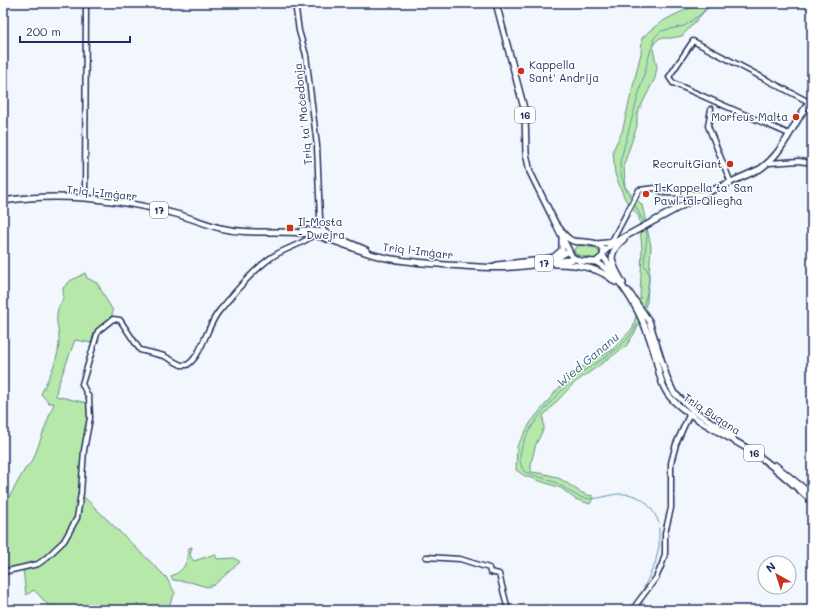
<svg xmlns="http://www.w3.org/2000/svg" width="815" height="613" font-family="Mali,sans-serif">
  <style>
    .green { fill: #b6e8a9; stroke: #688c84 }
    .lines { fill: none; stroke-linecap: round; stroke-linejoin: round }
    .stream { stroke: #6098b1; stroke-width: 1 }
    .minor-casing { stroke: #1b2f5e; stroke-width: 7 }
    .major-casing { stroke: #1b2f5e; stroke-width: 8 }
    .minor { stroke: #fff; stroke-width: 4 }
    .major { stroke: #fff; stroke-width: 5 }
    .poi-dot { fill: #c8321e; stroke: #fff; stroke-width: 1.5 }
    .labels { text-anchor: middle; stroke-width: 3; stroke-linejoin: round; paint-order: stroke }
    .shield { fill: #fff; stroke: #5f6d8e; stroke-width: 1 }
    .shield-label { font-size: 10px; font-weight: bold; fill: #1b2f5e }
    .poi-label { font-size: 11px; fill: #1b2f5e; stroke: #fff; text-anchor: start }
    .street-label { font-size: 11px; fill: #1b2f5e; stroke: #fff }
    .water-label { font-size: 12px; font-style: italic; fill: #385b81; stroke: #fff }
  </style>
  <rect width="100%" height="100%" fill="#f2f6fd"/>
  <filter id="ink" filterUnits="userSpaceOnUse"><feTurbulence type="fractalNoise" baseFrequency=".025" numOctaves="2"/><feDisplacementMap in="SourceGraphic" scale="8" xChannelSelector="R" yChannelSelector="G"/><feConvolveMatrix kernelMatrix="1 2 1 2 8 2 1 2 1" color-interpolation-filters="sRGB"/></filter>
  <g filter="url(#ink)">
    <path class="green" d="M702,3h10l-30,33 -11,2h-11l-5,4 -2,7 4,18 -2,11 -18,36v12l-13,38 1,23 17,18 9,41 -4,56 -11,29 -10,15 -53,38 -30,32 1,12 -8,16 -5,19v9c8,1 17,2 25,5 13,5 24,19 38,19l-4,8 -15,-5 -14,-11 -36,-12 -9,-6 1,-24 14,-24 26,-32 30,-27 24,-12 22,-23 7,-29 2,-50 -3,-32 -14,-18 -10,-25 -2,-24 9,-18 19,-79 1,-15c17,-18 38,-26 60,-35z
      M580,245l15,3 5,5v3l-7,3 -18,-5 -1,-5z
      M85,273l2,5 10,5 16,28 -2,7 -15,12 -4,13 -17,-3 -18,48 -1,8 31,7 3,16 -8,34 -6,64 -8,16 -8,11 -22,19 -35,7v-62l22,-39 8,-9 21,-57h-5l-8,-9c8,-18 19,-36 18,-56 0,-8 -3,-14 -2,-24 1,-12 8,-10 6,-26l7,-7z
      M82,495l84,82 9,16 -8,17h-121l4,-3 -16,-17 -8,5 -3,-26 20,-5 18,-17 17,-27z
      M192,547l-2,9 4,5 21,-7 2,5 18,-1 5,4 -26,23 -7,2 -17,-5 -17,-2 -2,-4c14,-5 16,-14 18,-28z"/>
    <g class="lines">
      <path class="stream" d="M632,200c-8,-12 -12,-24 -12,-38l34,-124 7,-7 23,-5 17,-12 10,-11
        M634,203l10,20
        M643,309l6,-26v-9l-5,-10 3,-28 -1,-8
        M640,319c-5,11 -11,19 -20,27 -13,12 -29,19 -43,30 -18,16 -74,71 -52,96 9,4 19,6 29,10 10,4 19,14 30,16 13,3 24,-4 36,-4 21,-1 32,12 39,29
        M640,596l15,-32 4,-18v-18
        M638,610l5,-8"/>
      <g class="minor-casing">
        <path id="minor" d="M295,3l4,28 7,24 11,91 3,73 4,13
          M711,109l-3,17 23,57
          M789,134l-116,-51 -4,-6 24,-36 116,61
          M769,163l30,-2 13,2
          M85,197l1,-194
          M612,241l27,-51 16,-2 10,5 39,1
          M426,557l34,2 29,9 1,4 9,2 9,36
          M3,572l35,-8 7,-5 19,-18 13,-23 4,-25 3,-43 6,-32 -1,-20 -7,-14 16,-53 15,-12 7,1 20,30 24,6 17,9h6c16,-10 20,-41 33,-55 15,-18 33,-40 52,-53 13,-9 30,-12 41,-22
          M632,610l24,-32 6,-14 3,-10v-21l6,-25v-45l5,-19 14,-31"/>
      </g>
      <g class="major-casing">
        <path id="major" d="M496,3l29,109 1,41 4,19 42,85 8,4 16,1 7,-6c4,-17 -21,-13 -30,-15 -7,-2 -12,-11 -16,-16
          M3,201c57,-9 121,-1 177,14 13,4 26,9 40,13 28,7 54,2 81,5 29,3 54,18 81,24 22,5 44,6 66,8 21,1 42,4 64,2 21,-1 42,-5 63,-8
          M302,230l22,2 42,18
          M597,244l18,-2
          M604,252l11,-10 89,-48 56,-25c25,-17 34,-48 52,-71
          M603,256l11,16
          M553,260l16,-9
          M538,261l16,-4 8,-7v-11
          M596,262c28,15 49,59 58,90 4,14 6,33 16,45 18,21 62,41 86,57 20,14 38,31 56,47
          M555,264c21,0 45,3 60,18
          M497,265l36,-4
          M623,283c-11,-19 -18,-28 1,-44
          M628,291l21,30 19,60 6,12 19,17 40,26
          M775,465l37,30"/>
      </g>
      <use href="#minor" class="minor"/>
      <use href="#major" class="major"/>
    </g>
  </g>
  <g class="poi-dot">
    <circle cx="521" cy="71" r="4"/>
    <circle cx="796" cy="117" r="4"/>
    <circle cx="730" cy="164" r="4"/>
    <circle cx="646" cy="194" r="4"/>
    <rect x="286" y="224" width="8" height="8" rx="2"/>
  </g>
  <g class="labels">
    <g class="shield">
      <rect x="515" y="107" width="20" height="16" rx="3"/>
      <rect x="150" y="202" width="18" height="16" rx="3"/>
      <rect x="535" y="255" width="18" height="16" rx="3"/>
      <rect x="744" y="445" width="20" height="16" rx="3"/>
    </g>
    <g class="shield-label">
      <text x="525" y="119">16</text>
      <text x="159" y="214">17</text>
      <text x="544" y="267">17</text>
      <text x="754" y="457">16</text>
    </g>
    <g class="poi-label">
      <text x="529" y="69">Kappella<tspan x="529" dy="13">Sant' Andrija</tspan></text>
      <text x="788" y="121" text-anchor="end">Morfeus Malta</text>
      <text x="722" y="168" text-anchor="end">RecruitGiant</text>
      <text x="654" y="192">Il-Kappella ta' San<tspan x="654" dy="13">Pawl tal-Qliegħa</tspan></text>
      <text x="298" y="226">Il-Mosta<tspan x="298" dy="13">- Dwejra</tspan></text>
    </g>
    <g class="street-label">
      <text transform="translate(303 114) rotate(-96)" y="4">Triq ta' Maċedonja</text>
      <text transform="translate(102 193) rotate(6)" y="4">Triq l-Imġarr</text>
      <text transform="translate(418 251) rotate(7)" y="4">Triq l-Imġarr</text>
      <text transform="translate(712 414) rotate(33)" y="4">Triq Buqana</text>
    </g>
    <g class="water-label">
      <text transform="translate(588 360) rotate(-40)" y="4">Wied Gananu</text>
    </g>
  </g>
  <rect width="815" height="613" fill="none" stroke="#fff" stroke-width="16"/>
  <rect x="8" y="8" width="799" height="597" fill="none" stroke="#1b2f5e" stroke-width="1.5" filter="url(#ink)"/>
  <g transform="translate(777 575) rotate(321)"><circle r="19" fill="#ffffff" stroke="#a4acbf"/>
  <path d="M0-3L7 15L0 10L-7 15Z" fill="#c8321e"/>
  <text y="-6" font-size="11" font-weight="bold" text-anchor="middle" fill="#1b2f5e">N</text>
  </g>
  <path d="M20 36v6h110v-6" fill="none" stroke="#1b2f5e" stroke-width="2"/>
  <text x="26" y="36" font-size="12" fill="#1b2f5e" stroke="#ffffff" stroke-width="3" paint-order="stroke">200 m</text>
</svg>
